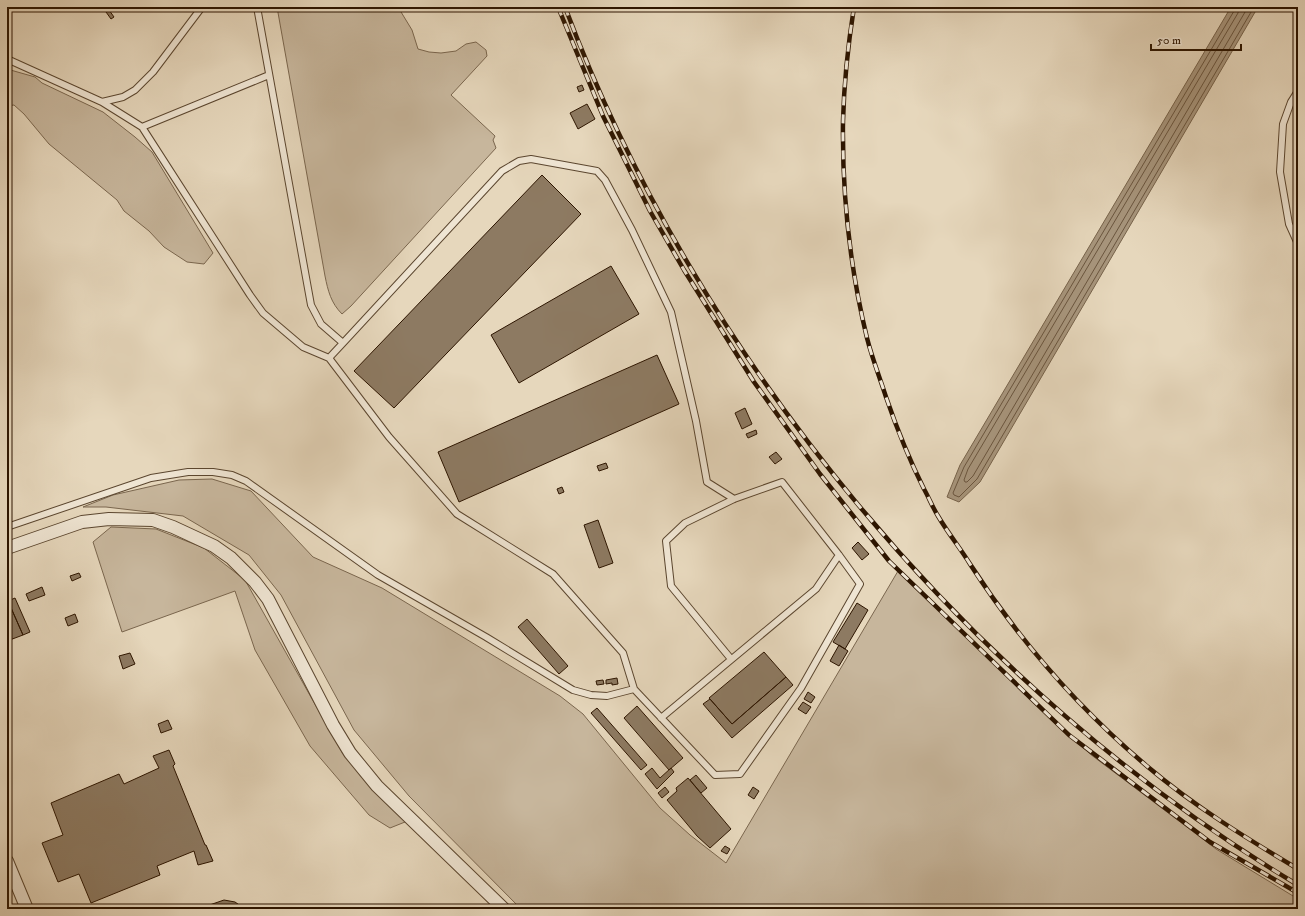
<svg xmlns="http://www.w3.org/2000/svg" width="1305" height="916" font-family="'IM FELL DW Pica',serif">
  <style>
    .green { fill: #c7b69c; stroke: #7a664e }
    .water { fill: #a7957c; stroke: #76624a }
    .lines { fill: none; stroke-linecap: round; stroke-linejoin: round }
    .shore { stroke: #6a553e; stroke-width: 1 }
    .building { fill: #8d7a62; stroke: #2d1500 }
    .service-casing { stroke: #5b462f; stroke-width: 8 }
    .minor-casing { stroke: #5b462f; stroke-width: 14 }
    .service { stroke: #efe5d3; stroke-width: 6 }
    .minor { stroke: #efe5d3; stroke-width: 12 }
    .rail-casing { stroke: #2d1500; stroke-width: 4.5 }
    .rail { stroke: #efe5d3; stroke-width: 3; stroke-dasharray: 9; stroke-linecap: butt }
  </style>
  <rect width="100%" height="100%" fill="#e6d7bc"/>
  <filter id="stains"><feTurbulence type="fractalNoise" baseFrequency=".005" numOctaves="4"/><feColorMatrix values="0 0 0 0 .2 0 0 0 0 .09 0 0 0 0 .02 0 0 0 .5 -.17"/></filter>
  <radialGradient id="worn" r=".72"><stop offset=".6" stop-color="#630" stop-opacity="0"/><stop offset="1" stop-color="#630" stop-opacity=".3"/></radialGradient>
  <path class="green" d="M277,7h121l14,23 6,19 11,3 12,1 15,-2 10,-7 10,-2 10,8 1,6 -36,39 44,41 -2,4 3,8 -145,158 -9,8c-11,-11 -14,-23 -17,-38z
    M7,69l28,8 7,6 61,29 32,25 17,15 61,101 -9,11 -17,-2 -23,-15 -15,-16 -25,-20 -7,-11 -68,-56 -25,-30 -10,-9 -7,1z
    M212,479l39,12 62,66 69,31 178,108 23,18 77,94 30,27 36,28 172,-292 192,183 126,95 82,50v10h-777l-112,-113 -55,-66 -73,-135 -32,-40 -66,-39 -77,-9h-23l30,-12 66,-15z
    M111,527l45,2 48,19 41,32 98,174 62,68 -15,6 -21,-13 -59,-69 -55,-96 -20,-59 -113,41 -29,-90z"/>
  <path class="water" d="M1231,7h27l-278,475 -21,20 -12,-5 13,-32z"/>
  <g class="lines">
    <path class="shore" d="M1234,7v4l-270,456 -11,26 1,2 5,2 18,-18 277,-472
      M1239,7l-1,6 -270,456 -4,11 1,2h2l6,-6 275,-469"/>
  </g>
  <path class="building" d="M109,10l5,7 -3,2 -5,-7z
    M582,85l2,5 -5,2 -2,-5z
    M587,104l8,15 -17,10 -8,-16z
    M542,175l39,39 -187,194 -40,-37z
    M611,266l28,48 -120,69 -28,-48z
    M657,355l22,49 -220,98 -21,-50z
    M745,408l7,16 -10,5 -7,-16z
    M756,430l1,4 -9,4 -2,-4z
    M776,452l6,7 -7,5 -6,-7z
    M606,463l2,5 -9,3 -2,-5z
    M562,487l2,5 -5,2 -2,-5z
    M598,520l15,43 -14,5 -15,-43z
    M858,542l11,12 -7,6 -10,-12z
    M79,573l2,4 -9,4 -2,-5z
    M42,587l3,8 -16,6 -3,-7z
    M15,598l15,34 -7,3 -15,-34z
    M7,601h1l15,34 -16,6z
    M857,603l11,7 -23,39 -12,-7z
    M75,614l3,8 -10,4 -3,-8z
    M527,619l41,47 -9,8 -41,-47z
    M839,645l9,6 -9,15 -9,-5z
    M764,652l22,25 -54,47 -23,-26z
    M130,653l5,11 -12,5 -4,-13z
    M786,677l7,8 -61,53 -29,-34 7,-5 22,25z
    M617,678l1,6 -6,1v-2l-6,1v-4z
    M603,680l1,4 -7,1 -1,-4z
    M808,692l7,5 -4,6 -7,-4z
    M803,702l8,5 -5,7 -8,-5z
    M637,706l46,52 -14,12 -45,-52z
    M597,708l50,57 -6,5 -50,-57z
    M168,720l4,9 -11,4 -3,-9z
    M169,750l6,14 -2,2 32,79h1l7,16 -15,4 -4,-14 -37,15 3,9 -69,28 -12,-29 -21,8 -16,-39 21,-8 -12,-32 68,-29 5,10 35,-16 -6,-12z
    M652,768l8,10 11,-10 3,4 -17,17 -12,-15z
    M696,775l11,13 -6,5 -11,-13z
    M688,778l43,51 -21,19 -13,-12 -30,-36 10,-9 -1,-3z
    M665,787l4,5 -7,6 -4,-5z
    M753,787l6,4 -5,8 -6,-4z
    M725,846l5,3 -3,5 -6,-3z
    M224,900l11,2 10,7h-47z"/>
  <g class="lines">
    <g class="service-casing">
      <path id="service" d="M257,7l54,298 10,19 22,19 159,-172 17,-10 12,-2 66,12 8,9 27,50 39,82 25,109 11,61 27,17
        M7,59l95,43 21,-5 12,-7 18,-18 49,-65
        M1298,91l-7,11 -8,22 -3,48 9,52 9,20
        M102,102l40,25 108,168 13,18 40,34 26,11
        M142,127l127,-52
        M343,343l-14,15 60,79 68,77 96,60 70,79 11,36 81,86 25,-1 61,-86 59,-104 -21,-29 -57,-73 -48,17 -49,24 -19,18 5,45 60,73
        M7,527l144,-49 37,-6h25l19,3 14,6 132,94 108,62 87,53 18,5 16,1 27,-7
        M661,718l155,-129 23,-34"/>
    </g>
    <g class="minor-casing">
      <path id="minor" d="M7,548l75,-26 27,-3 44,1 20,7 41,19 17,12 24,24 13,17 65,126 17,28 27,33 127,123
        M7,861l20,48"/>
    </g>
    <use href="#service" class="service"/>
    <use href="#minor" class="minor"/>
    <g class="rail-casing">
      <path id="rail" d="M558,7l45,109 47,95 34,59 70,112 66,92 69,87 180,174 141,107 88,51
        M565,7c133,355 408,684 733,878
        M854,7c-6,38 -10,76 -11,114 -1,72 7,147 24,217 5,20 13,40 19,59 11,32 23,62 38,92 5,9 9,19 14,27 10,17 22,32 32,48 49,76 108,144 178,203 46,39 98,71 150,102"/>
    </g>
    <use href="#rail" class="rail"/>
  </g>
  <rect width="1305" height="916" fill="none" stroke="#e6d7bc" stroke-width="24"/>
  <rect x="8" y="8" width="1289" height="900" fill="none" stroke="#2d1500" stroke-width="2"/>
  <rect x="12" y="12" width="1281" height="892" fill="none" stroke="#2d1500"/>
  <path d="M1151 44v6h90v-6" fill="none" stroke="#2d1500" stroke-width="2"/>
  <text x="1157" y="44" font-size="12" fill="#2d1500" stroke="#efe5d3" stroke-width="3" paint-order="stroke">50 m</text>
  <rect width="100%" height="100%" filter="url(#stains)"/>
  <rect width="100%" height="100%" fill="url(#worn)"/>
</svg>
